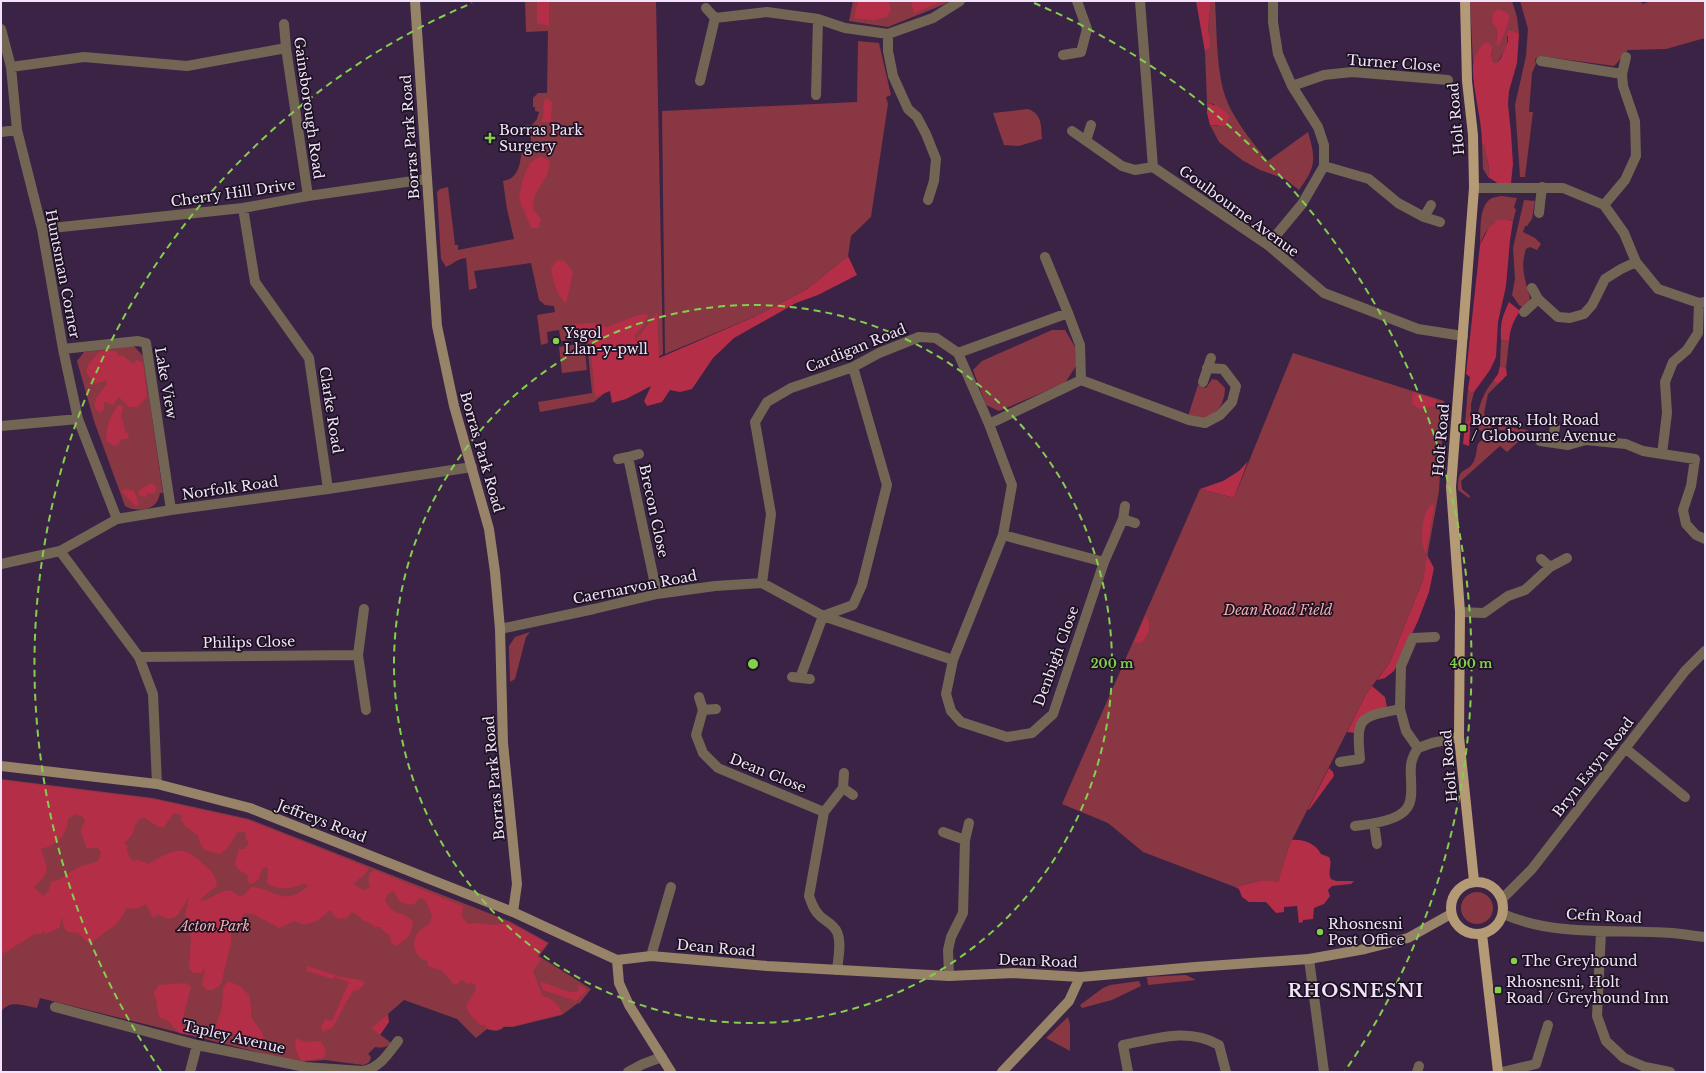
<svg xmlns="http://www.w3.org/2000/svg" width="1706" height="1073" font-family="'Libre Baskerville',serif">
  <style>
    .green { fill: #893742; fill-rule: evenodd }
    .forest { fill: #b42e48; fill-rule: evenodd }
    .lines { fill: none; stroke-linecap: round; stroke-linejoin: round }
    .street { stroke: #726554; stroke-width: 10 }
    .secondary { stroke: #978367; stroke-width: 10 }
    .primary { stroke: #b59a76; stroke-width: 10 }
    .ring { fill: none; stroke: #84cf4d; stroke-width: 2; stroke-dasharray: 7 5 }
    .poi-dot { fill: #84cf4d; stroke: #1c1221; stroke-width: 1.5 }
    .labels { text-anchor: middle; stroke-width: 3.5; stroke-linejoin: round; paint-order: stroke }
    .street-label { font-size: 14px; fill: #f2e3fa; stroke: #1c1221 }
    .poi-label { font-size: 14px; fill: #f2e3fa; stroke: #1c1221; text-anchor: start }
    .park-label { font-size: 14px; font-style: italic; fill: #f0adb1; stroke: #1c1221 }
    .district-label { font-size: 18px; font-weight: bold; letter-spacing: 1px; fill: #f2e3fa; stroke: #1c1221 }
    .centre { fill: #84cf4d; stroke: #1c1221; stroke-width: 2 }
    .ring-label { font-size: 12px; text-anchor: middle; font-weight: bold; fill: #84cf4d; stroke: #1c1221; stroke-width: 3.5; stroke-linejoin: round; paint-order: stroke }
  </style>
  <rect width="100%" height="100%" fill="#3b2346"/>
  <path class="green" d="M525,1h131l7,353 -49,31 -20,17 -54,10 -2,-10 54,-9 -5,-50 -4,-4 -22,2 -2,-11 -12,2 1,11 -7,2 -4,-30 18,-3 -1,-6 -9,-1 -6,-5 -8,-37 -57,8 3,17 -8,2 -3,-32c-12,2 -11,5 -20,9l-5,-8 -4,-67 3,-3 8,-2 7,58h3v5l56,-11 -7,-30 -4,-28c16,-2 17,-18 19,-31l9,-2v-10c-5,-4 -7,-7 -7,-13h8l5,-6 2,-7 -4,-1v-4h-2v-9l5,-5h9l1,-62 -22,1z
    M853,1h96l-4,3 -57,23 -39,-6z
    M1211,1h4c2,29 1,73 12,100 8,20 27,44 41,60l40,-29c8,27 8,35 -9,58l-14,-11 -25,-9 -18,-10 -23,-18 -9,-17 8,1 -4,-22 -7,-1 -2,-51 5,-5v-9l-2,-8z
    M1470,1h42l5,16 2,17 -5,-3 -7,6c2,8 -6,20 -10,26l-4,-1 -2,-8 2,-7 -13,1 -7,15zM1510,19l-5,11 -9,13 1,-14z
    M1520,1h120l3,3 8,-3h54v37l-39,11 -38,1c-7,6 -8,11 -14,16l-74,-10 -5,3 1,5 -4,9 -3,39h4l-8,65h-5l-5,-72 11,-49 2,-27z
    M858,41l21,2 12,52 -5,2 2,7 -17,113 -20,19 -3,20 -41,33 -51,27 -91,38 -3,-243 195,-9z
    M1028,109c14,5 13,16 14,30l-23,7 -15,-1 -11,-32z
    M1482,143l4,4v7l3,13 -1,10 -5,-8z
    M1501,196l16,2 -3,9 2,3 -3,11c-18,-5 -28,8 -33,24 1,-13 -2,-40 12,-47 2,-1 6,-1 9,-2z
    M1524,200l11,1 -3,18 -5,7h-2l-2,6 12,6 6,6 -4,6 -7,-3 -4,2c-6,19 -1,30 4,49l-3,7 -3,3 -5,-3 -7,-10 3,-16 -2,-31z
    M1052,330h13l10,17 1,19 -11,17 -66,28 -13,-6 -13,-35 9,-9z
    M1501,340l8,1 -3,27 -6,-2z
    M584,343l3,27 -25,3 -3,-26z
    M134,346l9,10 20,137h-3c-1,4 -2,9 -6,12 -6,6 -22,6 -29,1l-31,-85 -17,-60 7,-9z
    M1293,353l151,48 -5,90 -16,89 -33,82 -24,32 -77,152 -11,37 -15,-3 -28,7 -92,-35 -35,-29 -46,-19 138,-315 34,9z
    M1212,379l5,1 8,8c0,13 -7,28 -21,30 -5,1 -11,-1 -16,-2l10,-31 8,3z
    M1493,381l5,3 -10,10 -4,19 8,15 10,-2 25,4 7,7c-11,-4 -21,-6 -33,-7 -8,0 -15,3 -22,0 -4,-18 3,-35 14,-49z
    M1468,388l2,4h4l-3,12v11l-6,9z
    M1490,436l30,4 -13,12 -7,-6 -39,35 1,8 8,7 -1,2 -11,-8c0,-27 8,-14 16,-29 6,-14 -2,-18 16,-25z
    M530,632l-4,5 -11,42 -5,3 -1,-31v-5l6,-9z
    M1,779l152,19 96,21 262,103 38,21 -10,13 52,33 -12,15 -1,-1 -16,12 -49,12h-9c-5,5 -11,4 -17,2l-11,9 -19,-19 -53,-19 -32,28 19,15c-5,5 -9,5 -16,4l-7,7 3,3c-1,5 -3,7 -8,8l-38,-5 -28,2 -257,-64 -3,10c-12,-2 -28,-9 -36,4z
    M1461 908a16 16 0 1 1 32 0a16 16 0 1 1-32 0Z
    M1186,975l10,5 -48,5 -1,-8z
    M1139,981l2,5 -29,14 -30,8 -2,-3 23,-17 7,-3z
    M1068,1017l2,7v27l-24,-13z"/>
  <path class="forest" d="M537,1h12v25l-12,-3z
    M858,1h31l2,9 -4,7 -14,3 -19,-2z
    M911,1h33l-30,12z
    M1196,1h15l-3,29 2,8v9l-5,5z
    M1498,9l10,4 2,6 -11,27 -3,-3 1,-14 -5,-7 1,-9z
    M1508,31h6l5,3 -2,29 -8,28 -1,13 3,29 2,31 -2,19 -12,1 -11,-7 1,-10 -3,-13v-6l-4,-5c0,-25 -10,-54 -9,-78 1,-8 7,-21 14,-23l6,5 -2,7 2,8 4,1 4,-5 7,-17z
    M546,98l6,4 -1,20h-10c5,-8 0,-17 5,-24z
    M1207,103c10,2 16,6 22,13l-3,10 -16,-1 -3,-12z
    M540,156l10,5 -3,14 -13,22 -1,12 8,10 -2,9h-8l-12,-30 4,-20 7,-15z
    M1498,220h10l5,1 -3,19 -4,46 -8,36 -2,35 -6,13 -16,22h-4l-2,-4 2,-11 -4,-3 14,-129 9,-18z
    M848,256l9,19 -39,20 -22,8 -62,35 -21,20 -21,31 -12,3 -10,-2 -8,12 -15,4 -3,-5 7,-15 -25,13 -14,4 -2,-12 -15,6 -5,-55 -4,-5 -13,2 -3,-7 5,-8 18,-1 15,4c5,-3 7,-3 12,-5 11,-3 16,-9 28,-7l-4,10 -9,10v6l22,-28 2,45 97,-42 51,-27z
    M557,260l8,1 8,12 -7,31c-10,-11 -13,-22 -15,-36z
    M1509,302l11,9c-7,10 -10,19 -11,30l-8,-1c-1,-17 1,-23 8,-38z
    M108,350l8,1 2,5h5l10,8 4,-4 6,3 4,33 -9,11h-9l-10,-10 -6,8 -9,-3v8l-3,3c-14,-7 -1,-20 6,-29l-1,-4 -11,4 -9,-12 2,-7 11,-13z
    M1500,366l6,2 1,7 -9,9 -5,-3 5,-7z
    M1413,392l24,8 -2,6 -16,3 -6,-4 -1,-6z
    M118,405l5,1 -2,12c3,4 2,5 3,9 1,4 5,6 5,11l-9,2 -1,4 -5,2 -7,-4c-3,-11 4,-28 11,-37z
    M1471,415l-2,31 -6,-2 2,-20z
    M1248,461l-14,37 -34,-9 23,-8 16,-10z
    M151,483l5,3v5l-3,3 -6,-1v4l-7,-1 -2,-5z
    M126,489l8,2 5,12 -3,3 -14,-14v-2z
    M1433,504l1,3 -8,46c-7,-8 -5,-44 7,-49z
    M1427,555l7,13 -5,24 -11,29 -24,50 -9,7 -8,2 13,-18 33,-82z
    M1146,615c6,11 3,18 -4,27l-5,1 -3,-1z
    M1372,686l13,11 2,11 -32,25 -8,-1 19,-38z
    M1329,768l4,4 1,4 -25,34 -1,-1z
    M1,780l151,19 96,21 121,48 -3,5 -13,11 10,6 7,-2c-2,-8 -3,-13 4,-18l89,36 -1,11 6,7 9,-1 15,2 18,-2 37,20 -10,13 4,3 -8,12 9,24c10,4 17,8 20,19l-48,12h-10c-5,6 -11,4 -18,2l-1,-3h-5l-11,-12 -3,-7 9,-15 1,-6 -4,-2 -6,1 -2,-4 -4,1 -4,4 -4,-1 -2,-5 -5,-4 -2,-4 -15,-5 -1,-7 -3,1c-16,-9 -11,-30 5,-35l3,-9 -5,-12 -3,-5 -5,-1 -3,5 -6,2 -11,-4 -5,-10 -7,4 -2,5c9,18 17,9 28,22 -1,13 -7,19 -18,24l-4,-3 -1,-8 -4,-1 -6,-7h-6l-2,-3 -10,-4 -2,-3 -8,-5 -5,6 -8,1 -6,-4 -1,-4h-3c-9,9 -23,18 -34,10l-16,7 -24,-13 -11,-2 -4,8 -7,7 -2,7v8l-10,41 -8,6h-6l-5,-5 3,-17 -4,5h-8l-4,-5 2,-29 -6,-24 4,-18c-8,12 -12,30 -31,17l-5,4 -7,-14c-7,4 -12,6 -20,4 -6,19 -22,23 -36,36l-12,-11 -10,-1 -4,-4 -2,-11 -3,11 -13,6 -3,-3 -3,3h-5l-31,19h-3zM174,813l8,2 -1,5 4,6 13,10 2,7 4,7 16,4 7,-5 11,-17h7l1,7 3,4 -5,6h-5l-4,13 2,7 12,7 -2,3 3,5c12,-2 8,-10 14,-17l4,1 -1,15c10,8 27,6 37,0l4,3c-4,3 -9,7 -14,9 -14,6 -29,-9 -43,-8l-6,7 -6,3c-14,-16 -24,3 -39,4 4,-7 11,-9 17,-16 -2,-11 -5,-14 -13,-20 -5,-4 -9,-9 -15,-12 -12,-7 -30,5 -41,11l-9,-4 -7,1 -5,-10v-5l-3,-3c2,-2 5,-4 7,-7 5,-8 3,-15 13,-19l14,10h6zM76,814l7,3 2,4c-9,14 0,14 1,27h12l3,5 -3,8c-6,3 -13,3 -19,6 -10,4 -16,13 -28,15l-2,8 -6,6 -9,-9c18,-18 14,-15 7,-38 16,-4 26,-13 27,-30z
    M1292,840c12,-1 24,4 29,14l8,3c4,7 -2,14 2,22l5,2h18l-3,3 -19,2 -4,4 2,6 -6,8 -10,4 -1,11 -10,1v2l-4,1 -2,-17 -13,1v5l-8,1 -10,-11h-17l-7,-5 -3,-8 -4,-2 28,-7 15,2 11,-36z
    M307,966l29,9 -3,4 -26,-8z
    M337,976l24,4 4,3 -7,7 -6,2 -19,35 -10,5 -2,-5 4,-8 7,2 17,-39 -13,-4z
    M228,981l12,5 9,9 2,11v11l12,17 1,11 -6,-1 -8,-6 -19,-5 -6,3 -8,1 -2,-2 -1,-4 8,-23 1,-20z
    M540,981l29,11h7l3,-3 -1,-5 9,6 -11,11 -33,-11z
    M186,983l5,4 -10,38 7,5 1,5 -10,-2 -13,-14 -6,-1c-4,-8 -2,-16 -6,-25l4,-8z
    M388,1014l1,8 -9,13 -9,-7z
    M296,1038l9,4 16,-1 5,9 -2,8 -23,3 -6,-13z"/>
  <g class="lines">
    <path class="street" d="M1140,1l13,166 115,78 56,48 94,36 45,7
      M706,8l9,10
      M284,24l2,24 22,148
      M1,29l10,38 6,63 25,99 21,120 15,70 39,100
      M888,34v17l5,25 15,33 9,8 9,17 10,25 -2,22 -6,19
      M1063,55l18,-3 6,-23 -10,-28
      M1541,61l81,13 4,-17
      M11,67l73,-10 103,9 99,-18
      M700,81l15,-63 52,-6 51,7 27,9 43,6 45,-16 27,-17
      M1292,86l32,-11 28,-3 96,8
      M816,95l2,-76
      M1072,131l50,35 13,4 18,-3
      M1,132l16,-2
      M1086,141l5,-16
      M1324,166l45,13 29,24 26,14 16,5
      M1474,188h89l41,17 20,28 12,29 22,27 41,14 6,-1
      M1604,205l21,-25 11,-24 -1,-35 -12,-35 -1,-12
      M243,208l12,74 54,76 19,131
      M1539,213l3,-26
      M1424,217l7,-12
      M42,229l201,-21 65,-12 119,-17
      M1268,245l34,-41 22,-38v-21l-6,-18 -26,-41 -14,-32 -5,-32v-21
      M1532,288l6,11
      M1699,303l-1,30 -11,17 -14,12 -8,20 2,31 -5,41 33,5 -4,27 -8,24 3,14 10,11 9,4
      M1524,312l14,-13 20,18 12,1 14,-4 8,-9 13,-26 16,-10 15,-7
      M1068,313l12,32 1,35 108,40 16,3 15,-8 12,-13 4,-16 -13,-17 -16,-1
      M63,349l75,-8 8,2 25,167
      M958,353l110,-40 -23,-56
      M1203,382l8,-24
      M989,424l92,-44
      M1,426l77,-7
      M1540,441l28,4 18,-5 40,4 17,7 19,3
      M1552,442l3,-15
      M628,457l11,-3
      M618,459l10,-2 29,137
      M1123,519l12,4
      M1003,535l101,27
      M60,551l79,106 14,37 4,90
      M1541,559l9,8
      M1,564l59,-13 57,-32 54,-9 157,-21 144,-22
      M762,583l9,-69 -16,-92 12,-20 24,-14 62,-21 26,-14 40,-16 17,1 22,15 31,71 23,61 -9,50 -50,125 -7,34 5,17 10,11 46,15 25,-4 21,-19 51,-152 19,-43 2,-13
      M364,609l-6,46 8,55
      M1460,612l24,1 24,-17 17,-6 25,-23 17,-9
      M500,629l94,-20 63,-15 58,-8 47,-3 61,33 130,44
      M139,657l219,-2
      M792,677l18,2
      M800,678l23,-62 30,-11 9,-20 25,-100 -34,-118
      M699,697l4,13 -7,25 7,18 15,15 106,44
      M703,710l13,-1
      M1418,748l14,-5 27,-6
      M1625,748l60,49
      M1340,762l20,-3c-4,-42 -1,-42 40,-50
      M843,788l10,7
      M1374,823l3,21
      M1355,826c14,-2 44,-5 52,-18 6,-8 4,-21 4,-30 -1,-12 0,-20 7,-30l-12,-17 -6,-22 1,-43 12,-28 22,-1
      M943,832l22,8
      M1502,899l30,-30 153,-198 20,-20
      M1503,914c53,23 112,15 169,19 11,1 22,3 33,4
      M1601,932l-4,84 9,25 18,17 21,9 25,5
      M651,956l20,-69
      M1309,959l15,113
      M837,970c1,-11 5,-27 0,-38 -3,-7 -10,-10 -16,-15 -7,-6 -9,-13 -12,-21l15,-84 19,-24 1,-15
      M949,976l-1,-26 3,-13 12,-24 2,-73 4,-17
      M55,1007l142,38 108,22 57,4c17,-2 26,-17 36,-30
      M190,1072l7,-27
      M628,1072l15,-8 19,-7
      M1128,1072l-5,-27c32,-6 65,-18 96,0l7,27
      M1417,1072l2,-6
      M1502,1072l34,-8 12,-39"/>
    <path class="secondary" d="M415,1l22,325 17,80 35,123 6,43 5,57 3,114 14,141 -4,28
      M1,766l156,18 93,24 263,104 104,48
      M617,960l34,-4 116,10 182,10 65,-3 66,4 115,-10 114,-8 56,-10 43,-11 43,-24
      M617,960l2,23 10,22 42,67
      M1002,1072l67,-71 11,-24"/>
    <path class="primary" d="M1465,1l2,80 6,54 1,53 -23,299 9,125 -1,125 15,144
      M1451 908a26 26 0 1 1 52 0a26 26 0 1 1-52 0Z
      M1482,934l16,138"/>
  </g>
  <g class="ring">
    <circle cx="753" cy="664" r="359"/>
    <path d="M161 1071A718 718 0 0 1 472 3M1034 3A718 718 0 0 1 1345 1071"/>
  </g>
  <g class="poi-dot">
    <path d="M488 132h4v4h4v4h-4v4h-4v-4h-4v-4h4z"/>
    <circle cx="556" cy="341" r="4"/>
    <rect x="1459" y="424" width="8" height="8" rx="2"/>
    <circle cx="1320" cy="932" r="4"/>
    <circle cx="1514" cy="961" r="4"/>
    <rect x="1494" y="986" width="8" height="8" rx="2"/>
  </g>
  <g class="labels">
    <g class="street-label">
      <text transform="translate(1394 63) rotate(4)" y="5">Turner Close</text>
      <text transform="translate(309 108) rotate(82)" y="5">Gainsborough Road</text>
      <text transform="translate(1456 119) rotate(-95)" y="5">Holt Road</text>
      <text transform="translate(410 137) rotate(-94)" y="5">Borras Park Road</text>
      <text transform="translate(233 193) rotate(-8)" y="5">Cherry Hill Drive</text>
      <text transform="translate(1239 211) rotate(36)" y="5">Goulbourne Avenue</text>
      <text transform="translate(63 274) rotate(79)" y="5">Huntsman Corner</text>
      <text transform="translate(856 348) rotate(-22)" y="5">Cardigan Road</text>
      <text transform="translate(166 383) rotate(80)" y="5">Lake View</text>
      <text transform="translate(331 410) rotate(81)" y="5">Clarke Road</text>
      <text transform="translate(1441 440) rotate(-85)" y="5">Holt Road</text>
      <text transform="translate(482 452) rotate(74)" y="5">Borras Park Road</text>
      <text transform="translate(230 488) rotate(-8)" y="5">Norfolk Road</text>
      <text transform="translate(654 511) rotate(78)" y="5">Brecon Close</text>
      <text transform="translate(635 587) rotate(-11)" y="5">Caernarvon Road</text>
      <text transform="translate(249 642) rotate(-1)" y="5">Philips Close</text>
      <text transform="translate(1056 656) rotate(-70)" y="5">Denbigh Close</text>
      <text transform="translate(1449 766) rotate(-95)" y="5">Holt Road</text>
      <text transform="translate(1593 767) rotate(-52)" y="5">Bryn Estyn Road</text>
      <text transform="translate(768 773) rotate(22)" y="5">Dean Close</text>
      <text transform="translate(494 778) rotate(-95)" y="5">Borras Park Road</text>
      <text transform="translate(322 821) rotate(21)" y="5">Jeffreys Road</text>
      <text transform="translate(1604 916) rotate(3)" y="5">Cefn Road</text>
      <text transform="translate(716 948) rotate(5)" y="5">Dean Road</text>
      <text transform="translate(1038 961) rotate(2)" y="5">Dean Road</text>
      <text transform="translate(234 1037) rotate(13)" y="5">Tapley Avenue</text>
    </g>
    <g class="poi-label">
      <text x="499" y="135">Borras Park<tspan x="499" dy="16">Surgery</tspan></text>
      <text x="564" y="338">Ysgol<tspan x="564" dy="16">Llan-y-pwll</tspan></text>
      <text x="1471" y="425">Borras, Holt Road<tspan x="1471" dy="16">/ Globourne Avenue</tspan></text>
      <text x="1328" y="929">Rhosnesni<tspan x="1328" dy="16">Post Office</tspan></text>
      <text x="1522" y="966">The Greyhound</text>
      <text x="1506" y="987">Rhosnesni, Holt<tspan x="1506" dy="16">Road / Greyhound Inn</tspan></text>
    </g>
    <g class="park-label">
      <text x="1278" y="615">Dean Road Field</text>
      <text x="214" y="931">Acton Park</text>
    </g>
    <g class="district-label">
      <text x="1356" y="997">RHOSNESNI</text>
    </g>
  </g>
  <circle cx="753" cy="664" r="6" class="centre"/>
  <g class="ring-label">
    <text x="1112" y="668">200 m</text>
    <text x="1471" y="668">400 m</text>
  </g>
  <rect width="1706" height="1073" fill="none" stroke="#f2e3fa" stroke-width="4"/>
</svg>
